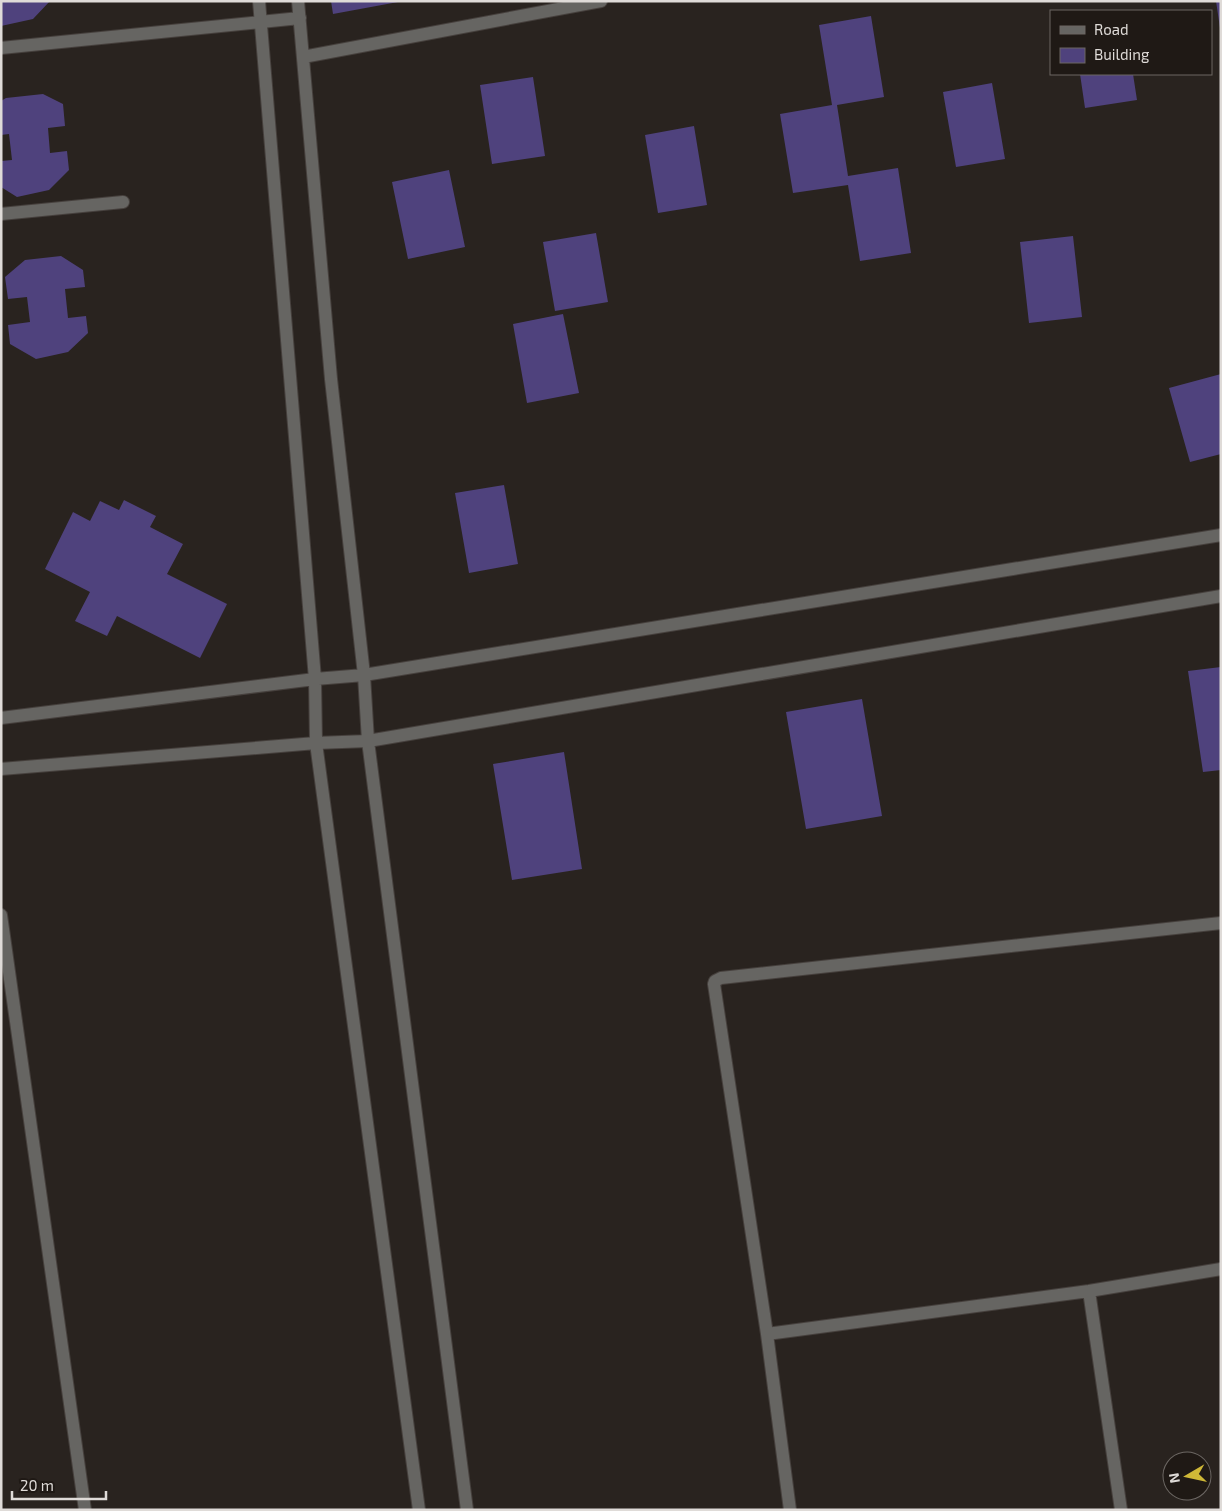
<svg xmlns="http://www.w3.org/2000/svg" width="1222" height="1511" font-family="'Exo 2',sans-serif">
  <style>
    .building { fill: #4f427d }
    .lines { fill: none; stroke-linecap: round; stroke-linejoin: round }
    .minor-casing { stroke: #46403d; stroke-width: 14 }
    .minor { stroke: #666562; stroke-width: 12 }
  </style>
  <rect width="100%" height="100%" fill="#29231f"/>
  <path class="building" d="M1,1h49l-17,18 -32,7z
    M331,1h67v1l-65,12z
    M1216,1h5v27h-1z
    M871,16l13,81 -47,8 11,71 50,-8 13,85 -51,8 -12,-76 -55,8 -13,-79 52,-9 -13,-80z
    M1080,74h53l4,26 -52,8z
    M533,77l12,79 -53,8 -12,-79z
    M992,83l13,76 -49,8 -13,-75z
    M43,94l20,10 2,22 -17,2 2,25 17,-2 2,19 -20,20 -32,7 -16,-10v-26l11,-1 -3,-26 -8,1v-34l5,-3z
    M694,126l13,79 -49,8 -13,-78z
    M449,170l16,77 -57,12 -16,-77z
    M596,233l12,69 -53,9 -12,-69z
    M1073,236l9,81 -53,6 -9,-81z
    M61,256l22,14 2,17 -20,2 3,29 18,-2 2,17 -20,19 -32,7 -26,-15 -2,-19 22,-3 -3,-25 -19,2 -3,-22 20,-17z
    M563,314l16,79 -52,10 -14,-79z
    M1221,374v80l-31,8 -21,-74z
    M504,485l14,79 -49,9 -14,-80z
    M124,500l32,16 -6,11 33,17 -16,30 60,30 -27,54 -83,-42 -10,20 -32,-15 15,-29 -45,-23 28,-57 17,9 10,-20 19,9z
    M1221,667v103l-18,2 -15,-101z
    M862,699l20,117 -76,13 -20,-117z
    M564,752l18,117 -70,11 -19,-116z"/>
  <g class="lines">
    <g class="minor-casing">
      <path id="minor" d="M259,1l56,678 1,64 103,767
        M298,1l33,378 33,296 4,66 99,769
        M1,48l299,-30
        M303,57l298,-56
        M1,214l122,-12
        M1,718l314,-39 49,-4 857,-140
        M1,769l315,-26 52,-2 853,-145
        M1,915l84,595
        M1089,1291l32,219
        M767,1334l322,-43 132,-22
        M790,1510l-23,-176 -53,-350 1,-3 6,-3 500,-55"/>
    </g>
    <use href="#minor" class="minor"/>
  </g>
  <rect width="1222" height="1511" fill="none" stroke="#dfdbd8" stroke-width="5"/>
  <rect x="1050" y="10" width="162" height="65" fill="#1f1915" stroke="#6c6763"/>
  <rect x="1060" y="26" width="25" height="8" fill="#666562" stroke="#6c6763"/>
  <text x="1094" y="35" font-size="15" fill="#dfdbd8">Road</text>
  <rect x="1060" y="48" width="25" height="15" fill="#4f427d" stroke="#6c6763"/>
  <text x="1094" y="60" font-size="15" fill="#dfdbd8">Building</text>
  <g transform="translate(1187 1476) rotate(261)"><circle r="24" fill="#1f1915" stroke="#6c6763"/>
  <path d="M0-4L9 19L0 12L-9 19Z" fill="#cfb837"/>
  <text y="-8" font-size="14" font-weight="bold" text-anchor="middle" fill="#dfdbd8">N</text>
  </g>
  <path d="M12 1491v8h94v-8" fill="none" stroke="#dfdbd8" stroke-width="2.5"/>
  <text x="20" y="1491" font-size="15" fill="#dfdbd8" stroke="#1f1915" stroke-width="4" paint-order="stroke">20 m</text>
</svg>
